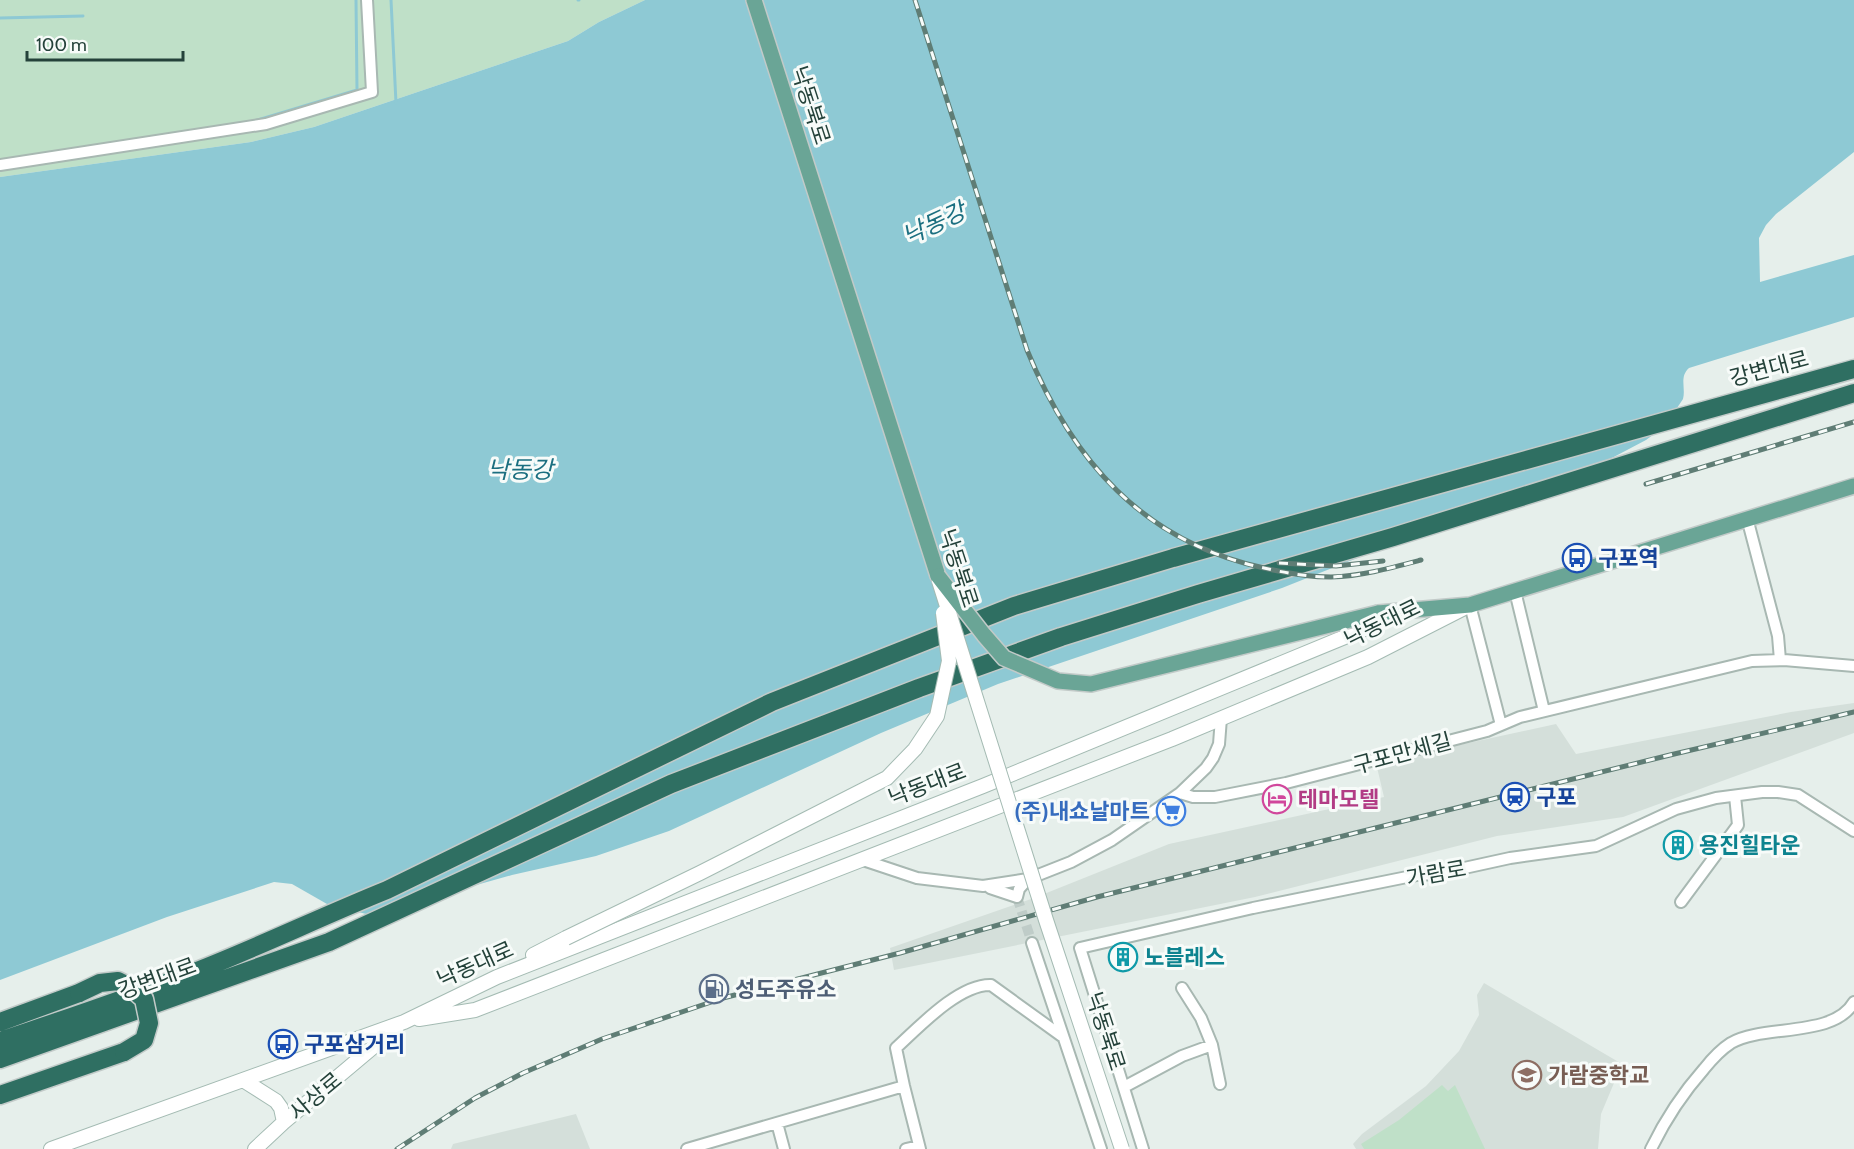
<svg xmlns="http://www.w3.org/2000/svg" width="1854" height="1149" font-family="Cabin,'Noto Sans KR',sans-serif">
  <style>
    .built { fill: #d4dfda }
    .green { fill: #bfe0c8 }
    .water { fill: #8ec9d4 }
    .lines { fill: none; stroke-linecap: round; stroke-linejoin: round }
    .stream { stroke: #8ec9d4; stroke-width: 3 }
    .street-tunnel { stroke: #bfccc8; stroke-width: 10; stroke-dasharray: 10 5; stroke-linecap: butt }
    .street-casing { stroke: #a8b8b2; stroke-width: 14 }
    .secondary-casing { stroke: #a4bbb3; stroke-width: 16 }
    .primary-casing { stroke: #c2cac8; stroke-width: 18 }
    .highway-casing { stroke: #c2cac8; stroke-width: 21 }
    .street { stroke: #fff; stroke-width: 10 }
    .secondary { stroke: #fff; stroke-width: 14 }
    .primary { stroke: #6aa596; stroke-width: 15 }
    .highway { stroke: #2f6f62; stroke-width: 18 }
    .rail-casing { stroke: #5f7d75; stroke-width: 5 }
    .rail { stroke: #f7fbf9; stroke-width: 3; stroke-dasharray: 9; stroke-linecap: butt }
    .secondary-bridge-casing { stroke: #a4bbb3; stroke-width: 16; stroke-linecap: butt }
    .primary-bridge-casing { stroke: #c2cac8; stroke-width: 18; stroke-linecap: butt }
    .highway-bridge-casing { stroke: #c2cac8; stroke-width: 21; stroke-linecap: butt }
    .secondary-bridge { stroke: #fff; stroke-width: 14 }
    .primary-bridge { stroke: #6aa596; stroke-width: 15 }
    .highway-bridge { stroke: #2f6f62; stroke-width: 18 }
    .labels { text-anchor: middle; stroke-width: 6; stroke-linejoin: round; paint-order: stroke }
    .street-label { font-size: 22px; fill: #24423a; stroke: #f7fbf9 }
    .transit-label { font-size: 22px; font-weight: bold; fill: #164399; stroke: #f7fbf9; text-anchor: start }
    .hotel-label { font-size: 22px; font-weight: bold; fill: #b23c85; stroke: #f7fbf9; text-anchor: start }
    .shop-label { font-size: 22px; font-weight: bold; fill: #366cbe; stroke: #f7fbf9; text-anchor: end }
    .culture-label { font-size: 22px; font-weight: bold; fill: #0d838f; stroke: #f7fbf9; text-anchor: start }
    .service-label { font-size: 22px; font-weight: bold; fill: #4e5e75; stroke: #f7fbf9; text-anchor: start }
    .education-label { font-size: 22px; font-weight: bold; fill: #785e54; stroke: #f7fbf9; text-anchor: start }
    .water-label { font-size: 24px; font-style: italic; fill: #1c6f80; stroke: #f7fbf9 }
  </style>
  <rect width="100%" height="100%" fill="#e6efeb"/>
  <path class="built" d="M1854,703v30l-231,84 -126,19 -242,61 -361,73 -4,-22 144,-50 135,-54 215,-47 -8,-34 180,-39 20,30 215,-42z
    M1484,983l138,81 -21,50 -3,35h-242l-3,-5 9,-10 64,-48 33,-35 20,-36 -2,-20z
    M576,1114l14,35h-139l2,-5z"/>
  <path class="green" d="M0,0h645l-46,22 -31,19 -254,86 -63,15 -251,35z
    M1442,1085l6,6 7,-6 30,64h-121l-3,-5 38,-24z"/>
  <path class="water" d="M645,0h1209v152l-78,62 -10,11 -7,13 1,44 94,-27v62l-165,51c-10,9 -3,20 -6,31l-18,27 -19,14 -55,29 -181,68 -128,51 -284,96 -117,49 -212,98 -73,25 -84,19 -142,40 -43,-11 -35,-20 -18,-2 -107,35 -167,63v-803l251,-35 63,-15 254,-86 31,-19z"/>
  <g class="lines">
    <path class="stream" d="M391,0l5,103
      M578,0h1
      M0,18l83,-2
      M254,121l103,-31 -1,-90"/>
    <path class="street-tunnel" d="M1017,897l15,46"/>
    <g class="street-casing">
      <path id="street" d="M0,165l266,-41 106,-32 -5,-92
        M1747,518l31,118 2,24
        M1515,591l29,120
        M1470,605l31,120
        M1180,793l13,4h22l71,-14 201,-52 33,-14 232,-56 32,-1 70,6
        M863,860l54,18 66,8 45,-7 43,-17 41,-22 68,-47 26,-25 7,-10 6,-14 2,-26
        M990,888l27,9 2,-8 9,-10
        M1681,902l57,-77 -3,-29
        M1032,943l69,206
        M1182,988l19,30 11,27
        M1124,1087l58,-31 30,-11 8,39
        M777,1123l7,26
        M687,1149l217,-63
        M906,1149l13,-3
        M920,1149l-16,-63 -8,-38c23,-21 63,-64 95,-63l72,52
        M1143,1149l-63,-201 173,-40 164,-33 20,-1 73,-16 86,-12 80,-37 40,-11 46,-6h16l20,3 56,36
        M1651,1149c15,-31 30,-54 53,-80 8,-10 16,-19 27,-26 33,-19 103,-5 123,-41"/>
    </g>
    <g class="secondary-casing">
      <path id="secondary" d="M533,955l33,-17
        M419,1019l56,-9 697,-271 196,-82 100,-51
        M243,1080l33,21 5,7 3,14
        M51,1149l353,-127 93,-45 486,-191 420,-173
        M255,1149l29,-27 113,-95"/>
    </g>
    <g class="primary-casing">
      <path id="primary" d="M754,0l184,576
        M1378,613l92,-8 384,-119"/>
    </g>
    <g class="highway-casing">
      <path id="highway" d="M0,1022l79,-29
        M0,1041c68,-23 136,-45 202,-72 63,-25 123,-54 185,-79l385,-188 242,-96 159,-48 681,-189
        M0,1059l329,-117 342,-158 248,-96 142,-51 137,-43 195,-57 461,-144
        M0,1095l124,-43"/>
    </g>
    <use href="#street" class="street"/>
    <use href="#secondary" class="secondary"/>
    <use href="#primary" class="primary"/>
    <use href="#highway" class="highway"/>
    <g class="rail-casing">
      <path id="rail" d="M915,0l112,350c45,110 116,192 237,218 22,5 44,9 67,9 31,-1 60,-9 90,-17
        M1646,484l208,-62
        M1279,563l57,3 47,-5
        M397,1149l78,-51 48,-25 79,-34 121,-41 177,-45 197,-56 573,-142 184,-43"/>
    </g>
    <use href="#rail" class="rail"/>
    <g class="secondary-bridge-casing">
      <path id="secondary-bridge" d="M939,581l107,339 76,229
        M566,938l134,-65 187,-95 28,-29 22,-33 12,-55 -6,-48"/>
    </g>
    <g class="primary-bridge-casing">
      <path id="primary-bridge" d="M938,576l46,59 20,23 54,23 33,3 287,-71"/>
    </g>
    <g class="highway-bridge-casing">
      <path id="highway-bridge" d="M79,993l21,-10 18,-2 12,6 14,12 5,24 -5,17 -20,12"/>
    </g>
    <use href="#secondary-bridge" class="secondary-bridge"/>
    <use href="#primary-bridge" class="primary-bridge"/>
    <use href="#highway-bridge" class="highway-bridge"/>
  </g>
  <defs>
    <g id="bus-ring" transform="scale(1.5)"><circle r="9.5" fill="#f7fbf9" stroke="#1a4fb4" stroke-width="1.5"/><path d="M-5-6H5V4H4V6H2V4H-2V6H-4V4H-5ZM-3.5-4V0h7V-4ZM-3.5 1.2v1.5H-2V1.2ZM2 1.2v1.5H3.5V1.2Z" fill="#1a4fb4"/></g>
    <g id="station-ring" transform="scale(1.5)"><circle r="9.5" fill="#f7fbf9" stroke="#1a4fb4" stroke-width="1.5"/><path d="M-3-6H3Q5-6 5-4V2Q5 4 3 4L4.5 6H3L1.5 4h-3L-3 6H-4.5L-3 4Q-5 4-5 2V-4Q-5-6-3-6ZM-3.5-4v3h7v-3ZM-3.5 1v1.5H-2V1ZM2 1v1.5H3.5V1Z" fill="#1a4fb4"/></g>
    <g id="hotel-ring" transform="scale(1.5)"><circle r="9.5" fill="#f7fbf9" stroke="#d1479c" stroke-width="1.5"/><path d="M-6-4.5h1.5V1H6V5H4.5V3h-9V5H-6ZM-4 0a1.8 1.8 0 1 1 3.6 0ZM.5 0V-2.5h3Q6-2.5 6 0Z" fill="#d1479c"/></g>
    <g id="supermarket-ring" transform="scale(1.5)"><circle r="9.5" fill="#f7fbf9" stroke="#3f7fe0" stroke-width="1.5"/><path d="M-6-5.5h2.5l.6 2H6L4.5 2H-2.5L-4.4-4H-6ZM-1.5 3.2a1.3 1.3 0 1 0 .1 0ZM3 3.2a1.3 1.3 0 1 0 .1 0Z" fill="#3f7fe0"/></g>
    <g id="building-ring" transform="scale(1.5)"><circle r="9.5" fill="#f7fbf9" stroke="#0f9aa8" stroke-width="1.5"/><path d="M-4-6H4V6H1V3H-1V6H-4ZM-2.5-4.3h1.7v1.8h-1.7ZM.8-4.3h1.7v1.8H.8ZM-2.5-1h1.7V.8h-1.7ZM.8-1h1.7V.8H.8Z" fill="#0f9aa8"/></g>
    <g id="fuel-ring" transform="scale(1.5)"><circle r="9.5" fill="#f7fbf9" stroke="#5c6f8a" stroke-width="1.5"/><path d="M-5.5-6h7V0h2V4h1.3V-2.5L3-4.5l.8-.8L6-3V5H2.5V1h-1V6h-7ZM-4.2-4.7v3.2H.2V-4.7Z" fill="#5c6f8a"/></g>
    <g id="school-ring" transform="scale(1.5)"><circle r="9.5" fill="#f7fbf9" stroke="#8d6e63" stroke-width="1.5"/><path d="M0-5L7-2L0 1L-7-2ZM-4 1L0 2.5L4 1V4Q0 6-4 4Z" fill="#8d6e63"/></g>
  </defs>
  <g fill-rule="evenodd">
    <use href="#bus-ring" x="1577" y="558"/>
    <use href="#station-ring" x="1515" y="797"/>
    <use href="#hotel-ring" x="1277" y="799"/>
    <use href="#supermarket-ring" x="1171" y="811"/>
    <use href="#building-ring" x="1678" y="845"/>
    <use href="#building-ring" x="1123" y="957"/>
    <use href="#fuel-ring" x="714" y="989"/>
    <use href="#bus-ring" x="283" y="1044"/>
    <use href="#school-ring" x="1527" y="1075"/>
  </g>
  <g class="labels">
    <g class="street-label">
      <text transform="translate(811 105) rotate(72)" y="8">낙동북로</text>
      <text transform="translate(1769 368) rotate(-15)" y="8">강변대로</text>
      <text transform="translate(959 568) rotate(72)" y="8">낙동북로</text>
      <text transform="translate(1382 623) rotate(-26)" y="8">낙동대로</text>
      <text transform="translate(1402 753) rotate(-15)" y="8">구포만세길</text>
      <text transform="translate(927 784) rotate(-21)" y="8">낙동대로</text>
      <text transform="translate(1436 873) rotate(-10)" y="8">가람로</text>
      <text transform="translate(475 964) rotate(-24)" y="8">낙동대로</text>
      <text transform="translate(157 978) rotate(-20)" y="8">강변대로</text>
      <text transform="translate(1106 1031) rotate(72)" y="8">낙동북로</text>
      <text transform="translate(315 1096) rotate(-40)" y="8">사상로</text>
    </g>
    <g class="transit-label">
      <text x="1598" y="566">구포역</text>
      <text x="1536" y="805">구포</text>
      <text x="304" y="1052">구포삼거리</text>
    </g>
    <g class="hotel-label">
      <text x="1298" y="807">테마모텔</text>
    </g>
    <g class="shop-label">
      <text x="1150" y="819">(주)내쇼날마트</text>
    </g>
    <g class="culture-label">
      <text x="1699" y="853">용진힐타운</text>
      <text x="1144" y="965">노블레스</text>
    </g>
    <g class="service-label">
      <text x="735" y="997">성도주유소</text>
    </g>
    <g class="education-label">
      <text x="1548" y="1083">가람중학교</text>
    </g>
    <g class="water-label">
      <text transform="translate(934 224) rotate(-25)" y="8">낙동강</text>
      <text x="520" y="478">낙동강</text>
    </g>
  </g>
  <path d="M27 51v9h156v-9" fill="none" stroke="#24423a" stroke-width="3"/>
  <text x="36" y="51" font-size="18" fill="#24423a" stroke="#f7fbf9" stroke-width="4.5" paint-order="stroke">100 m</text>
</svg>
